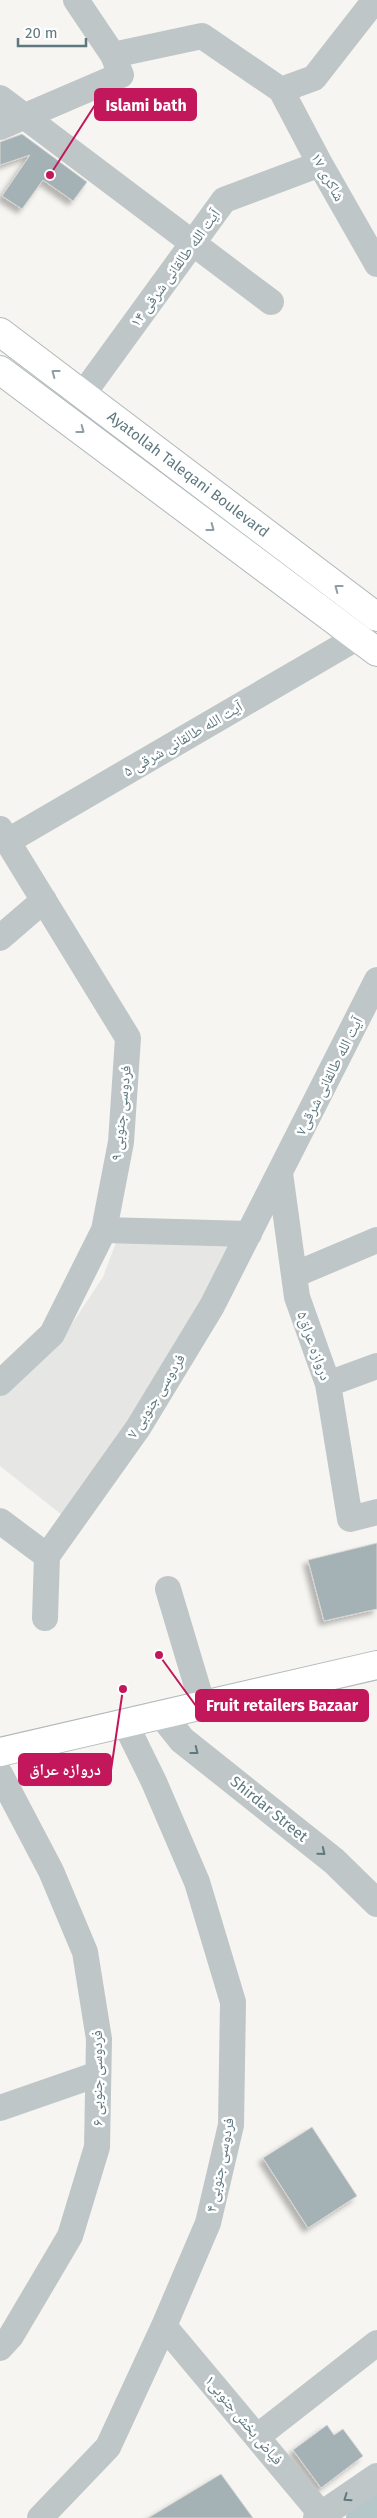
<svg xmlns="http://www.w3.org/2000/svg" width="377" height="2518" font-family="'Fira Sans','Noto Naskh Arabic',sans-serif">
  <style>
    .built { fill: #e6e6e5 }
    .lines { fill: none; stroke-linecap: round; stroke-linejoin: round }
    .canal { stroke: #b5c7c9; stroke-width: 24 }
    .building { fill: #a5b2b5; stroke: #d7d6d4; filter: url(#shadow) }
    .primary-casing { stroke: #b0b8ba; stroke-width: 30 }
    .minor { stroke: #bfc6c8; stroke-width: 26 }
    .tertiary { stroke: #bfc6c8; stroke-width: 28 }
    .primary { stroke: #fff; stroke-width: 28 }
    .oneway { stroke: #8ea0a5 }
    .oneway2 { stroke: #5d787f }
    .labels { text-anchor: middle; stroke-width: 5; stroke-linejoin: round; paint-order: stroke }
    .street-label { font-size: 15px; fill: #5d787f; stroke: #fff }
    .leader { fill: none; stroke: #c2185b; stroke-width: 2 }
    .callout-dot { fill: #c2185b; stroke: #fff; stroke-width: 2 }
    .callout { fill: #c2185b; stroke: #c2185b; stroke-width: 2 }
    .callout-label { font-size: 16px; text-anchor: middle; font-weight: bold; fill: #fff }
  </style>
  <defs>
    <filter id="shadow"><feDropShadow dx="-4.5" dy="4.5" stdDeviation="2.5" flood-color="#0004"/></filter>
  </defs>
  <rect width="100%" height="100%" fill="#f6f5f1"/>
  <path class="built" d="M117,1240l118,6 -51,93 -118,179 -66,-52v-70l35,-30 33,-36 35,-53z"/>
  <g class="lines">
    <path class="canal" d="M358,2518l19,-13"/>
  </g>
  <path class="building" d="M22,134l65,48 -14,19 -30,-21 -21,29 -20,-13 28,-41 -30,10v-23z
    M377,1543v66l-53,12 -16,-61z
    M312,2127l45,69 -49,32 -45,-70z
    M327,2425l7,10 9,-6 20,27 -42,32 -28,-38z
    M221,2474l32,44h-105z"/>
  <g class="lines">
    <g class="primary-casing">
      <g id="primary">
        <path id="s1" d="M0,332l377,285"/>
        <path d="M0,370l377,282"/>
        <path d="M0,1752l377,-87"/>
      </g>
    </g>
    <path class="minor" d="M113,55l89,-19 79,54 33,-12 61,-78
      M281,90l39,74 57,100
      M0,98l271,204
      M0,127l121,-52 -8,-20 -37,-55
      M83,394l141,-194 96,-36
      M0,829l128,209 -7,104 -17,88 -52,104 -52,49
      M8,841l350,-204
      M0,938l44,-38
      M280,1173l17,124 31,87 22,135 27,-7
      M104,1230l145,4
      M294,1275l83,-35
      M328,1384l49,-18
      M0,1521l47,35
      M168,1589l35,117
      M45,1618l2,-62 91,-128 74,-122 165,-326
      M0,1774l51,97 34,81 14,87 -2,108 -27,89 -59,100 -11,12
      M0,2108l98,-34
      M164,2326l158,189
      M258,2436l119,-93
      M40,2518l68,-71 56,-121 44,-103 23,-98 2,-123 -36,-120 -43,-100 -29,-59"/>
    <path class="tertiary" d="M162,1715l20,25 152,121 43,42
      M317,2518l60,-41"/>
    <use href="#primary" class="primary"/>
  </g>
  <defs><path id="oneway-chevron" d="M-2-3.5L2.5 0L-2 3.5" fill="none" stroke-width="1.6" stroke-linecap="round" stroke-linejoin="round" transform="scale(1.25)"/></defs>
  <g class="oneway">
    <use href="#oneway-chevron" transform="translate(55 373) rotate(-143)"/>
    <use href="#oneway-chevron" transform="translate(81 430) rotate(37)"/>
    <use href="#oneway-chevron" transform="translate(211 528) rotate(37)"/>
    <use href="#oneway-chevron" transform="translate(338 588) rotate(-143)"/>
  </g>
  <g class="oneway2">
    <use href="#oneway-chevron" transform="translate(195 1751) rotate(38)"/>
    <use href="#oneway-chevron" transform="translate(322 1852) rotate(39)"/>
    <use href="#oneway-chevron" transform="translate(347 2498) rotate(145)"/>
  </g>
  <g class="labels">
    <g class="street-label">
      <text transform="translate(328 177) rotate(61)" y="5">شاکری ۱۷</text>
      <text transform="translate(175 268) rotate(-54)" y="5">آیت الله طالقانی شرقی ۱۴</text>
      <text dy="5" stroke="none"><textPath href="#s1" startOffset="236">Ayatollah Taleqani Boulevard</textPath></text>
      <text transform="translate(183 739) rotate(-30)" y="5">آیت الله طالقانی شرقی ۵</text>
      <text transform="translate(329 1076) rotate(-63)" y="5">آیت الله طالقانی شرقی۷</text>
      <text transform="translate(121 1113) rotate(-84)" y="5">فردوسی جنوبی ۹</text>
      <text transform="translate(314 1346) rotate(70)" y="5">دروازه عراق۵</text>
      <text transform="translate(156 1396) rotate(-58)" y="5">فردوسی جنوبی ۷</text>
      <text transform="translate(269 1809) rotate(39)" y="5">Shirdar Street</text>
      <text transform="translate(97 2078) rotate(-90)" y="5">فردوسی جنوبی ۶</text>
      <text transform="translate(220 2165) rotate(-79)" y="5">فردوسی جنوبی ۴</text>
      <text transform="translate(244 2420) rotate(50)" y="5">فیاض بخش جنوبی۱</text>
    </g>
  </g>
  <path class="leader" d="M50 175L95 105M159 1655L196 1706M123 1689L111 1770"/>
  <g class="callout-dot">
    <circle cx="50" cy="175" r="5"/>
    <circle cx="159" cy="1655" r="5"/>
    <circle cx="123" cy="1689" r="5"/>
  </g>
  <g class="callout">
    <rect x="95" y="89" width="101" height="31" rx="5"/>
    <rect x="196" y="1690" width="172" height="31" rx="5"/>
    <rect x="19" y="1754" width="92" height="31" rx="5"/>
  </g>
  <g class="callout-label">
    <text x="146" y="111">Islami bath</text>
    <text x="282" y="1711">Fruit retailers Bazaar</text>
    <text x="65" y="1775">دروازه عراق</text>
  </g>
  <path d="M18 38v8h68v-8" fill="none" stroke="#5d787f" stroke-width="2.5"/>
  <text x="25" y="38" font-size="15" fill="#5d787f" stroke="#ffffff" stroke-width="4" paint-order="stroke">20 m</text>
</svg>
